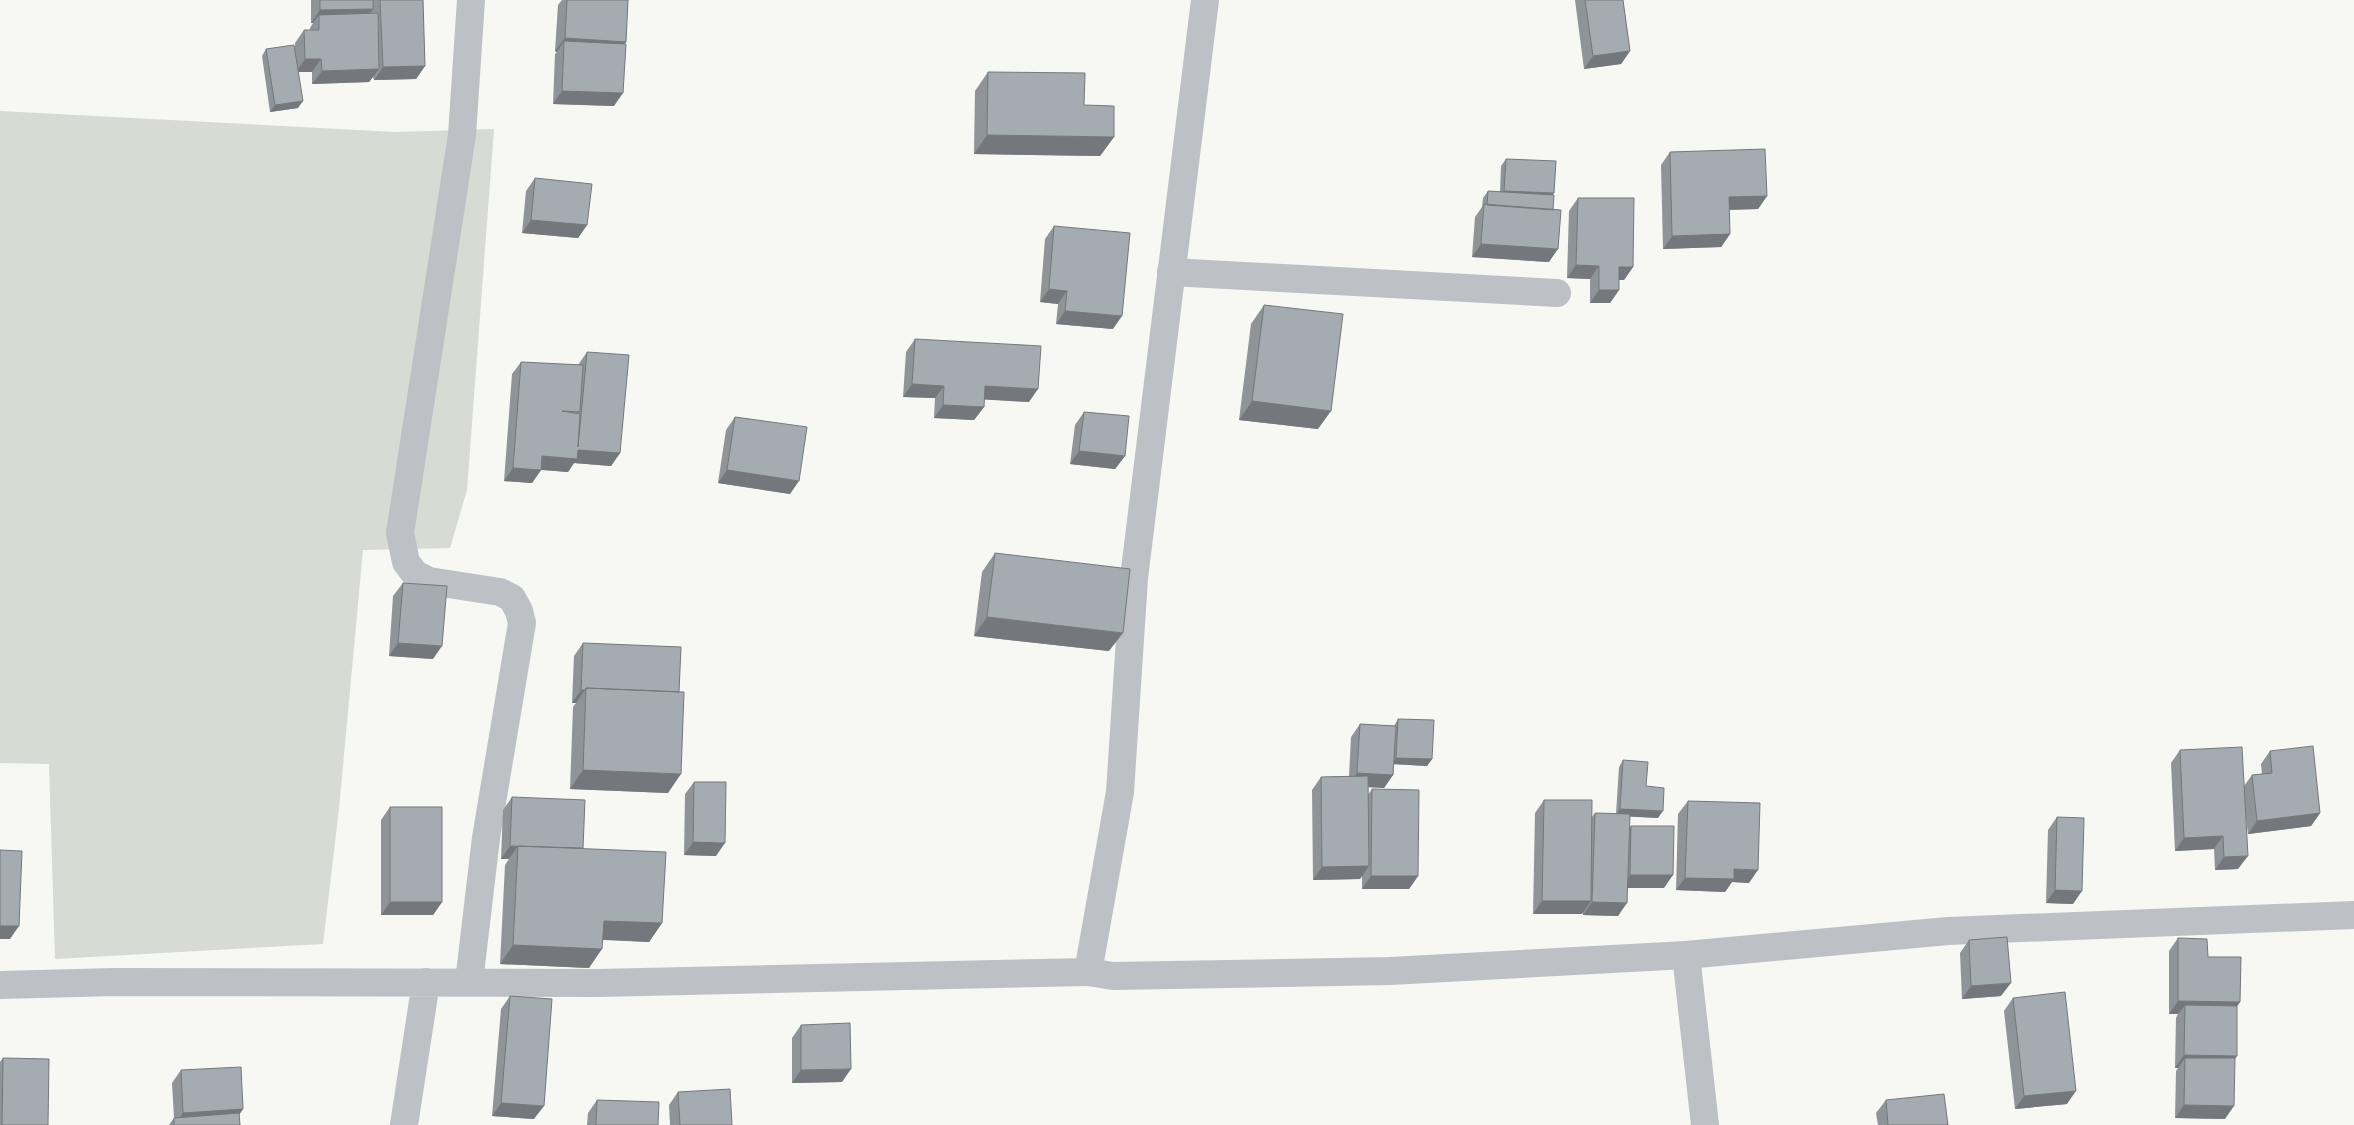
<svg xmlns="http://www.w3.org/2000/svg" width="2354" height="1125" font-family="Raleway,sans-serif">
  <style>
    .green { fill: #d7dbd4 }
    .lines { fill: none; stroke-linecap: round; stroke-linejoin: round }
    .minor { stroke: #bdc0c4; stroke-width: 28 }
    .tertiary { stroke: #bdc0c4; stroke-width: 28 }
    .wall { fill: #8e9498 }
    .shaded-wall { fill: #74787c }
    .building { fill: #a5acb1; stroke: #74787c }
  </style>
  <rect width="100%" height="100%" fill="#f7f7f4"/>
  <path class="green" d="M0,111l395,21 99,-3 -27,361 -17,58 -87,2 -24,259 -16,135 -268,15 -6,-195 -49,-1z"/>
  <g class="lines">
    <path class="minor" d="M1171,272l386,21
      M1686,955l262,-24 406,-16
      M469,982l17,-144 36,-215 -3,-12 -7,-13 -12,-6 -71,-11 -14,-7 -9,-12 -6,-29 62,-398 9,-135
      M0,985l115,-3 482,1 491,-11
      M404,1125l22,-143"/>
    <path class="tertiary" d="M1205,0l-71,578 -14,214 -32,180 25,4 277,-5 296,-16 19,170"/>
  </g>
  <path class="wall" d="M311,0h112l2,66 -9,13 -42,1 -1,-3 -4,5 -57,2v-12h-14v36l-28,4 -8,-56 4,-7 29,2v-8l9,-13h6v-2l3,-5h-2z
    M562,0h66l-2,42 -2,2 -10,62 -61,-2 2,-50 2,-2 -2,-1 3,-46z
    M1575,0h48l7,51 -9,13 -37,5z
    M988,72l96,33 30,32 -14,19 -126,-2 1,-63z
    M1670,152l97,44 -9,13 -29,1 1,24 -9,13 -58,2 -2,-84z
    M1506,159l48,34 -2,2 -3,67 -77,-5 3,-40 7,-10 1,-9 5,-7 12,1 1,-26z
    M535,178l52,47 -9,13 -56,-5 4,-42z
    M1578,198l55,69 -9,13h-5v10l-9,13h-20v-24l-23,-1 2,-67z
    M1054,226l59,103 -57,-5 2,-20 -18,-2 5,-63z
    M1264,305l54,124 -79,-9 12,-96z
    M915,339l114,63 -45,-3v8l-10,13 -40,-2 1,-20 -32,-1 3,-45z
    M587,352l33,101 -9,13 -37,-3 -6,9 -27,-2 -9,13 -28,-2 8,-107 9,-12 57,3z
    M1084,412l41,44 -10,13 -45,-5 5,-39z
    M735,417l55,77 -72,-11 8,-53z
    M995,553l114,98 -135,-15 8,-64z
    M403,583l30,76 -44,-3 4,-60z
    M583,643l85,150 -98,-4 3,-82 3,-4h-4l2,-47z
    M1398,719l34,40 -5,7 -33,-2 -1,11 -9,13 -16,-1v8l4,-6 46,87 -9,13h-47v-13l-2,3 -47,1 -1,-90 9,-13 28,-1 2,-39 9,-13 34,2z
    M2180,750l64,36 8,-11 10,-1 -1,-10 9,-13 50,62 -9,13 -63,8 -3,-24 -7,59 -23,1 -1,-21 -39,2 -4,-88z
    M1623,760l23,26 12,32 -28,-2 -1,12 2,-2 33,62h-37l-9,28 -35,-1v-3l-1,2h-49l2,-101 9,-13 48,17 3,-4 21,1 3,-47z
    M694,782l22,74 -32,-1 1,-61z
    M512,797l70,52 80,74 -13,19 -46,-2 -14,28 -89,-4 5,-99 4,-6h-8l2,-49z
    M1688,801l61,82 -17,-1 -7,10 -49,-2 2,-76z
    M390,807l52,95 -9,13h-52v-95z
    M2057,817l16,87 -27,-1 2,-73z
    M2178,938l30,19 32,45 -3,4 -2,53 -10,60 -50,-1 1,-47 2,-3h-3l1,-50 2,-4h-9v-63z
    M1969,940l32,56 -39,3 -2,-46z
    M510,996l24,123 -42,-3 9,-107z
    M2013,998l54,106 -52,5 -11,-98z
    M801,1025l41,57 -50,1v-45z
    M3,1058l45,67h-48v-63z
    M181,1070l62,39 -4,6 1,10h-71l5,-7 -2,-35z
    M678,1092l54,33h-62l-1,-20z
    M597,1100l61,25h-71l1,-12z
    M1886,1100l62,25h-70l-2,-12z"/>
  <path class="shaded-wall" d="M373,9l-9,13 -45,-7 -6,8h-2l9,-13z
    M565,38l61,4 -9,13 -53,-14 -7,11 -2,-1z
    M1630,51l-9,13 -37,5 9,-13z
    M305,59h16l-9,13h-16z
    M425,66l-9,13 -42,1 9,-13z
    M379,69l-10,13 -57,2 10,-13z
    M562,91l61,2 -9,13 -61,-2z
    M303,101l-5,7 -28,4 5,-7z
    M987,135l127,2 -14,19 -126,-2z
    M1504,191l50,2 -5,6 -49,-2z
    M1767,196l-9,13 -38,1 9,-13z
    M531,220l56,5 -9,13 -56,-5z
    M1730,234l-9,13 -58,2 9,-13z
    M1481,244l77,5 -9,13 -77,-5z
    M1576,265l23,1 -9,13 -23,-1z
    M1619,267h14l-9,13h-14z
    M1049,289l18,2 -9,13 -18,-2z
    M1599,290h20l-9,13h-20z
    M1065,311l57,5 -9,13 -57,-5z
    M912,384l32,2 -9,12 -32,-1z
    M985,386l53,3 -9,13 -53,-3z
    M1252,401l79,10 -13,18 -79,-9z
    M943,405l41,2 -10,13 -40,-2z
    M578,450l42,3 -9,13 -37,-3 -6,9 -35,-3 9,-13z
    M1079,451l46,5 -10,13 -45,-5z
    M513,468l28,2 -9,13 -28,-2z
    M727,470l72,11 -9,13 -72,-11z
    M987,617l136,16 -14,18 -135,-15z
    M398,643l44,3 -9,13 -44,-3z
    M581,690h4l-9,13h-4z
    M1396,758l36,1 -5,7 -36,-2z
    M583,770l98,4 -13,19 -98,-4z
    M1357,773l36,2 -9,13 -36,-2z
    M1620,809l43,2 -5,7 -42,-2z
    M2320,813l-9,13 -63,8 9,-13z
    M2223,836l-9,13 -39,2 9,-13z
    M693,842l32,1 -9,13 -32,-1z
    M510,846l73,2 -65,-2 -9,13h-8z
    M2248,856l-10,13 -23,1 9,-13z
    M1369,866l-9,13 -47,1 9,-13z
    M1734,869l24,1 -9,13 -17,-1 -7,10 -49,-2 9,-12z
    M1630,875h43l-9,13h-43z
    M1371,876h47l-9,13h-47z
    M2055,890l27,1 -9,13 -27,-1z
    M1542,901h49l-9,13h-49z
    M390,902h52l-9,13h-52z
    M1592,902l35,1 -9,13 -35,-1z
    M604,921l58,2 -13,19 -58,-3z
    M0,926h19l-9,13h-10z
    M513,945l89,4 -13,19 -89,-4z
    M2011,983l-10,13 -39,3 9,-13z
    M2178,1001l62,1 -9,13 -46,-10 -7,9h-9z
    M2184,1055l53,1 -9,13 -43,-11 -7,10h-3z
    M851,1069l-9,13 -50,1 9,-13z
    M2076,1091l-9,13 -52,5 9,-13z
    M501,1103l43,3 -10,13 -42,-3z
    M2184,1105l50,1 -9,13 -50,-1z
    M243,1109l-9,13 -59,3 8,-12z"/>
  <path class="building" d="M320,0h53v9l-53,1z
    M380,0h43l2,66 -42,1z
    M567,0h61l-2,42 -61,-4z
    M1585,0h38l7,51 -37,5z
    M378,13l1,56 -57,2 -1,-12h-16l-1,-29h15v-15z
    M564,41l62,3 -3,49 -61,-2z
    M294,45l9,56 -28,4 -9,-56z
    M988,72l97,1 -1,32 30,1v31l-127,-2z
    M1765,149l2,47 -38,1 1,37 -58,2 -2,-84z
    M1506,159l50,2 -2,32 -50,-2z
    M535,178l57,6 -5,41 -56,-5z
    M1488,191l66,4 -1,15 -66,-5z
    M1578,198h56l-1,69h-14v23h-20v-24l-23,-1z
    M1484,204l77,6 -3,39 -77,-5z
    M1054,226l76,7 -8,83 -57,-5 2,-20 -18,-2z
    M1264,305l79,9 -12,97 -79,-10z
    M915,339l126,7 -3,43 -53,-3 -1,21 -41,-2 1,-19 -32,-2z
    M587,352l42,3 -9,98 -42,-3 -1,9 -35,-3 -1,14 -28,-2 8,-106 62,3 -3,47 -18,-1 18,3 -2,33z
    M1084,412l45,4 -4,40 -46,-5z
    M735,417l72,10 -8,54 -72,-11z
    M995,553l135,16 -7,64 -136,-16z
    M403,583l44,3 -5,60 -44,-3z
    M583,643l98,4 -2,45 -93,-4 -1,2h-4z
    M586,688l98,4 -3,82 -98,-4z
    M1398,719l36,1 -2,39 -36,-1z
    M1360,724l36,2 -3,49 -36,-2z
    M2313,746l7,67 -63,8 -5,-46 20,-2 -2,-22z
    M2242,747l6,109 -24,1 -1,-21 -39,2 -4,-88z
    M1623,760l25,2 -2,24 18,2 -1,23 -43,-2z
    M1368,776l1,90 -47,1 -1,-90z
    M694,782h32l-1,61 -32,-1z
    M1372,789l47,1 -1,86h-47z
    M512,797l73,3 -2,48 -73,-2z
    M1544,800h48l-1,101h-49z
    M1688,801l72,2 -2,67 -24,-1v10l-49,-1z
    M390,807h52v95h-52z
    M1595,813l35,1 -3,89 -35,-1z
    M2057,817l27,1 -2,73 -27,-1z
    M1631,826h43l-1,49h-43z
    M518,846l148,6 -4,71 -58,-2 -2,28 -89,-4z
    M0,850l22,1 -3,75h-19z
    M2007,937l4,46 -40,3 -2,-46z
    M2178,938l29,1 1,18h33l-1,45 -62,-1z
    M2065,992l11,99 -52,5 -11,-98z
    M510,996l42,3 -8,107 -43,-3z
    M2185,1005l52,1v50l-53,-1z
    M850,1023l1,46 -50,1v-45z
    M3,1058l46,1 -1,66h-46z
    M2185,1058h50l-1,48 -50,-1z
    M241,1067l2,42 -60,4 -2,-43z
    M730,1089l2,36h-52l-2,-33z
    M1944,1094l4,31h-60l-2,-25z
    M597,1100l62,2 -1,23h-62z
    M239,1113l1,12h-66v-7z"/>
</svg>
